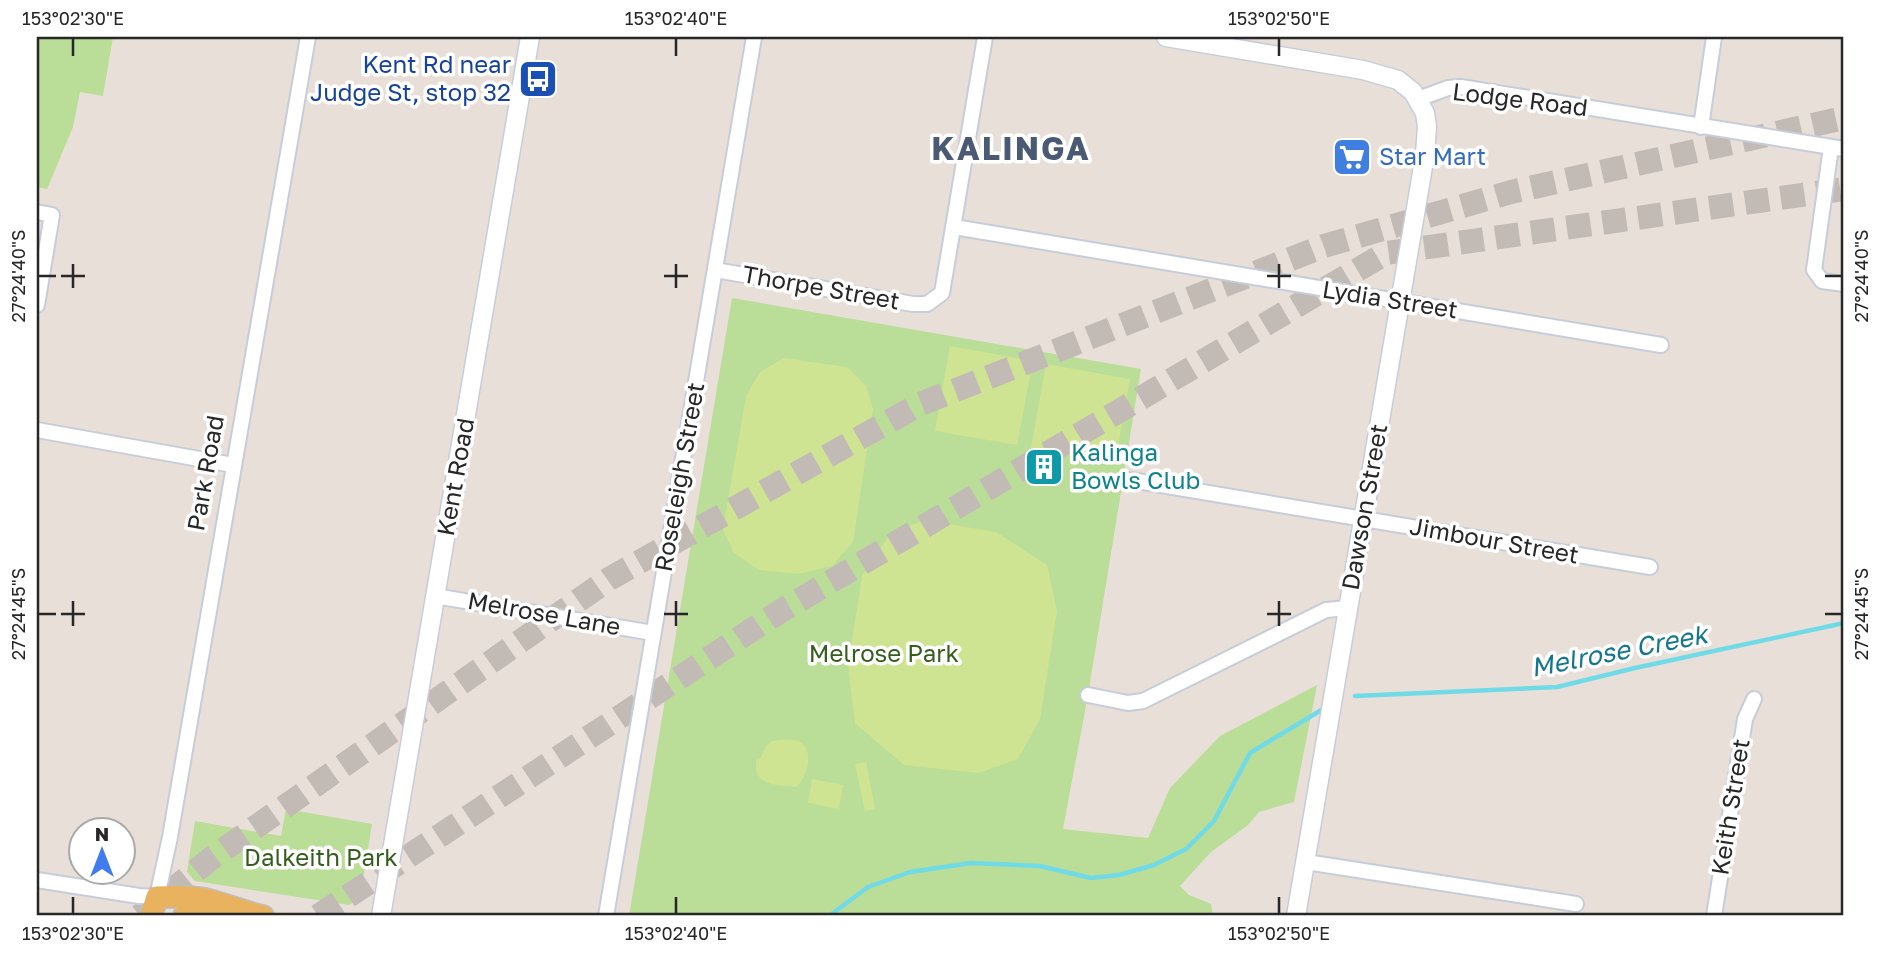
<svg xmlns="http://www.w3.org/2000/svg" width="1881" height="953" font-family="'Golos Text',sans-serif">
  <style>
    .green { fill: #badd97 }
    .pitch { fill: #cfe493 }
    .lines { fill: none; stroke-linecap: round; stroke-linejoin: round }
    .stream { stroke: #70dae7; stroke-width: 4.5 }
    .motorway-tunnel { stroke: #c2bab5; stroke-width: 24; stroke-dasharray: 24 12; stroke-linecap: butt }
    .minor-casing { stroke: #c7cdd8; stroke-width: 18 }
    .tertiary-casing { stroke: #c7cdd8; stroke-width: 21 }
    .primary-casing { stroke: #bebebe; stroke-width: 24 }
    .minor { stroke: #fff; stroke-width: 14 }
    .tertiary { stroke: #fff; stroke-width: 18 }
    .primary { stroke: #e8b25f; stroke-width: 21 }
    .ticks { fill: none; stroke: #272727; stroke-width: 2.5 }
    .labels { text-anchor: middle; stroke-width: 7; stroke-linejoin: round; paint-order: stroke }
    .transit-label { font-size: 24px; fill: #164399; stroke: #fff; text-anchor: end }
    .street-label { font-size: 24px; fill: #272727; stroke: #fff }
    .shop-label { font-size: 24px; fill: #366cbe; stroke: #fff; text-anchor: start }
    .culture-label { font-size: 24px; fill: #0d838f; stroke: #fff; text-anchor: start }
    .park-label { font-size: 24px; fill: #355e1d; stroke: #fff }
    .water-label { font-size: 26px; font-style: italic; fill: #14778e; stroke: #fff }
    .district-label { font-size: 32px; font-weight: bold; letter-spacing: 2px; fill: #4a5974; stroke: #fff }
    .neatline { fill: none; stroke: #272727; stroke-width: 2.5 }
    .ticks-label { font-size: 18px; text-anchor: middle; fill: #272727 }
  </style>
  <rect width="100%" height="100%" fill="#e9dfd9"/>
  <path class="green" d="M37,37h76l-10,59 -23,-4 -7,35 -26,62 -10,-2z
    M732,298l409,71 -53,326 -25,134 85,9 22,-50 50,-52 97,-51 -23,117 -35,10 -11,13 -37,27 -31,34 9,9 22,9 2,12h-584z
    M286,809l86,15 -12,74 -11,7 -154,-24 -8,-9 8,-51 86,15z"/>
  <path class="pitch" d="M950,346l83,15 -16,84 -82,-14z
    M784,358l63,9 19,19 7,23 -20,133 -21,24 -34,8 -39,-4 -26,-18 -10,-23 23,-133 14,-24z
    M1046,364l84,15 -15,84 -84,-15z
    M924,520l72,12 51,33 10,46 -17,108 -22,40 -40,14 -74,-8 -49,-42 -7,-57 14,-90 28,-42z
    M772,741c7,-1 22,-3 28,1 15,9 7,36 -4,45 -19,-2 -46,-1 -39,-29l3,1 6,-13z
    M866,762l9,47 -10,2 -10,-47z
    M812,779l31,6 -4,24 -31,-6z"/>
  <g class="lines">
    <path class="stream" d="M1355,696l202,-9 78,-19 209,-45
      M829,916l39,-29 42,-15 61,-9 69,3 51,12 28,-3 35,-10 32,-16 28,-28 36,-68 73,-44"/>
    <path class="motorway-tunnel" d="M140,916l73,-59 396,-278 311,-175 404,-158 187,-54 333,-74
      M318,916l458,-302 610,-361 458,-64"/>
    <g class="minor-casing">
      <path id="minor" d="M1418,99l30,-11 13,-1 383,62
        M1701,127l13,-90
        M1831,147l-17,123 8,11 22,3
        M37,212l15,3 -15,90
        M954,227l707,118
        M715,270l198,34h14l15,-11 43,-256
        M37,430l196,35
        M1131,480l519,87
        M435,596l218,37
        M1088,695l40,8 15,-2 183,-91 22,-2
        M1306,862l270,42
        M37,880l102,16 18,1 13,-60 138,-800
        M606,916l148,-879
        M1714,916l31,-197 9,-20"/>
    </g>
    <g class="tertiary-casing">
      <path id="tertiary" d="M1166,37l197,33 35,10 15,12 12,21 2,13 -2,29 -129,761
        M381,916l149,-879"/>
    </g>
    <g class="primary-casing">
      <path id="primary" d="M151,916l6,-19c21,-1 42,-1 62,6 15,4 28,10 44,13
        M184,916l10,-2h34"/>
    </g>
    <use href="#minor" class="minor"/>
    <use href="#tertiary" class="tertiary"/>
    <use href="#primary" class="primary"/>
  </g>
  <path class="ticks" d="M73,38v18M676,38v18M1279,38v18M73,264v24M676,264v24M1279,264v24M38,276h18M61,276h24M664,276h24M1267,276h24M1825,276h17M73,601v25M676,601v25M1279,601v25M38,614h18M61,614h24M664,614h24M1267,614h24M1825,614h17M73,897v17M676,897v17M1279,897v17"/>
  <defs>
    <g id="bus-square" transform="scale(2.0125)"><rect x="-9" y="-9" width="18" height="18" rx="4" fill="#1a4fb4" stroke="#fff"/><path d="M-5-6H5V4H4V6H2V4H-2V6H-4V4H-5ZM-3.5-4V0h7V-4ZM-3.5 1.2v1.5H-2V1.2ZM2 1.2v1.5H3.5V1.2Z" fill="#fff"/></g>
    <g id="supermarket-square" transform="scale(2.0125)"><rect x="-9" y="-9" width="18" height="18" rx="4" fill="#3f7fe0" stroke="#fff"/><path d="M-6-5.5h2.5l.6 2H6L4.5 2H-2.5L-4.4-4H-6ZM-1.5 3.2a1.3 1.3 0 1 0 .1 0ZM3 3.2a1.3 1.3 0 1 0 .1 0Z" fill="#fff"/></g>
    <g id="building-square" transform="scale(2.0125)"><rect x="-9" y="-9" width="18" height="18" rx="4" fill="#0f9aa8" stroke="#fff"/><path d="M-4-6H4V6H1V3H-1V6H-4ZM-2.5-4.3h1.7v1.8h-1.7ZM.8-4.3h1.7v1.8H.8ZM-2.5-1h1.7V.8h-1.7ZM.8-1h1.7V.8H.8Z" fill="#fff"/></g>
  </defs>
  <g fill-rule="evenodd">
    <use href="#bus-square" x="538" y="79"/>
    <use href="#supermarket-square" x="1352" y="157"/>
    <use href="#building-square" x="1044" y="467"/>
  </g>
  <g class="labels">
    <g class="transit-label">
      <text x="511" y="73">Kent Rd near<tspan x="511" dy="28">Judge St, stop 32</tspan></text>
    </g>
    <g class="street-label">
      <text transform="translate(1520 100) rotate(7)" y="8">Lodge Road</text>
      <text transform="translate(821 288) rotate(10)" y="8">Thorpe Street</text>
      <text transform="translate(1390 300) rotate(9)" y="8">Lydia Street</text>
      <text transform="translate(206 473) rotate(-80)" y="8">Park Road</text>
      <text transform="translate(456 477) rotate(-80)" y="8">Kent Road</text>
      <text transform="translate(680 477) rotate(-80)" y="8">Roseleigh Street</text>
      <text transform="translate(1365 507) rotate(-80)" y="8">Dawson Street</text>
      <text transform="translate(1494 541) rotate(10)" y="8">Jimbour Street</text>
      <text transform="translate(544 614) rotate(10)" y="8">Melrose Lane</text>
      <text transform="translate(1731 807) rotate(-81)" y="8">Keith Street</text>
    </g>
    <g class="shop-label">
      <text x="1379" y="165">Star Mart</text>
    </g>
    <g class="culture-label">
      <text x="1071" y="461">Kalinga<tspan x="1071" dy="28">Bowls Club</tspan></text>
    </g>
    <g class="park-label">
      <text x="884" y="662">Melrose Park</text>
      <text x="321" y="866">Dalkeith Park</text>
    </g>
    <g class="water-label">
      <text transform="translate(1619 651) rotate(-11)" y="9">Melrose Creek</text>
    </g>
    <g class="district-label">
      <text x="1011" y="160">KALINGA</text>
    </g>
  </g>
  <rect width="1881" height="953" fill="none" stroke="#ffffff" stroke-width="77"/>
  <g transform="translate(102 851)"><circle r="33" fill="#ffffff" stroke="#a9a9a9" stroke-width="2"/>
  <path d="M0-5L12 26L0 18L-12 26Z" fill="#407cef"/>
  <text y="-10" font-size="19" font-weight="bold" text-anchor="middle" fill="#272727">N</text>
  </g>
  <rect x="38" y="38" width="1804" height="876" class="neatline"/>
  <g class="ticks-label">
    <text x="73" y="25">153°02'30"E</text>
    <text x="676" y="25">153°02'40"E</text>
    <text x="1279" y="25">153°02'50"E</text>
    <text transform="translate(19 276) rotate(-90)" y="6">27°24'40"S</text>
    <text transform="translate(1862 276) rotate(-90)" y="6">27°24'40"S</text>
    <text transform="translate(19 614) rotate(-90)" y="6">27°24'45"S</text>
    <text transform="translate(1862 614) rotate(-90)" y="6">27°24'45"S</text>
    <text x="73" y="940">153°02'30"E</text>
    <text x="676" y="940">153°02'40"E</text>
    <text x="1279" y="940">153°02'50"E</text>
  </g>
</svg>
